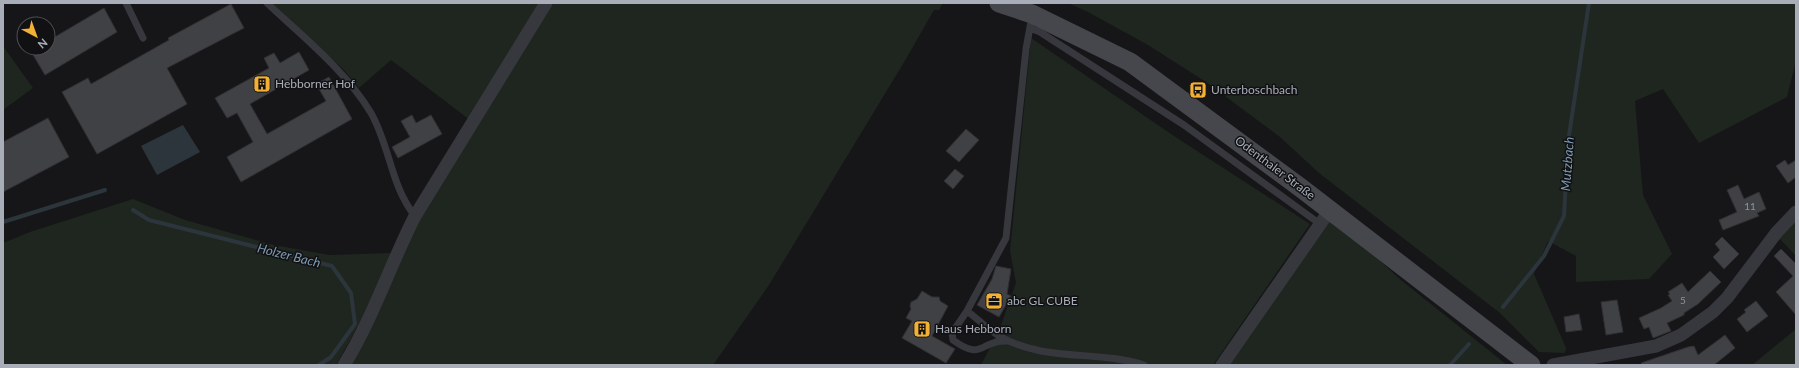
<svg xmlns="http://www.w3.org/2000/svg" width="1799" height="368" font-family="Lato,sans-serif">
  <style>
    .green { fill: #1e261f }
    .water { fill: #2c353c }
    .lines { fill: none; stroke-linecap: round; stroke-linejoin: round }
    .stream { stroke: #2c353c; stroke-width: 4 }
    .building { fill: #404145; stroke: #303034 }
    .lane { stroke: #37383d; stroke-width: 7 }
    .street { stroke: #37383d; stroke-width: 13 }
    .secondary { stroke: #45474d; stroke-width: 19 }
    .labels { text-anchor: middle; stroke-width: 3; stroke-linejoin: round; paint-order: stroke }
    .number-label { font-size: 10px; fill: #8e929b }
    .poi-label { font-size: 12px; fill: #a8adb8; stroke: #111113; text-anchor: start }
    .street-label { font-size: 12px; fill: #a8adb8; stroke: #111113 }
    .water-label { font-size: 13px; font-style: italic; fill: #7f9bb3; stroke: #111113 }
  </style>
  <rect width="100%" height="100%" fill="#161618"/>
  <path class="green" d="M272,3h267l-69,117 -79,-60 -32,28 -16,-19z
    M551,3h392l-4,7h-5l-28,49 -137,226 -56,80h-371l65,-127z
    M1068,3h728v58l-9,36 -88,46 -36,-54 -28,12 8,94 29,59 -23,25 -73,3v-26l-28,-15 -14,33 32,74 -1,5 -26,-1 -39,-39 -181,-140 -39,-36 -74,-55 -58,-37 -60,-33z
    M1031,38l143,98 136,88 -97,141h-232l19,-37 16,-45 -6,-32z
    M3,46l30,42 -30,22z
    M133,199l52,21 89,25 55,10 65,-2 -27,57 -31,55h-333v-122l27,-11z
    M1330,215l71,65 106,85h-283z
    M1796,219v37l-17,-18z
    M1796,329v36h-44z"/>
  <path class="water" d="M183,125l17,27 -43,23 -16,-29z"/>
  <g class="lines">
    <path class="stream" d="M133,210l16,10 183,46 19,27 4,31 -24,33 -12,8
      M3,222l102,-32
      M1503,307l41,-51 20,-40 4,-74 21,-139
      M1450,365l19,-21"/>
  </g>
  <path class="building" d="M231,4l13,24 -77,40 20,36 -90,50 -35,-62 26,-14 3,6 78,-44 -1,-2z
    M104,8l13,24 -72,43 -16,-27h19v-7z
    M299,52l10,18 -59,34 17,30 59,-33 -10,-17 13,-7 23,42 -111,63 -14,-25 26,-15 -16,-29 -10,5 -12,-20 54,-30 -5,-10 10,-5 6,10z
    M412,115l4,8 15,-8 11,19 -44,24 -6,-11 18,-10 -9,-16z
    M48,118l21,39 -66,35v-50z
    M966,129l13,11 -20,22 -13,-11z
    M1785,160l3,5 8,-5v17l-8,6 -12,-17z
    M955,169l9,7 -11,13 -9,-8z
    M1738,185l6,14 15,-7 7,17 -9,4 2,3 -36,14 -4,-10 18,-8 -10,-22z
    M1722,237l17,17 -15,15 -11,-12 7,-7 -5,-6z
    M1781,249l15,15v51l-20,-23 17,-16 -19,-20z
    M996,266l15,3 -4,25 4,2 -12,21 -22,-12 15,-26z
    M1710,271l11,11 -23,22 -14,9v2l-17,8 4,8 -18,7 -4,-11 -5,2 -5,-11 22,-10 11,-7 -4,-6 2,-1 -2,-2 14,-9 6,9z
    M922,291l10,6h7l1,4 8,5 -16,30 23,13 -9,14 -44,-25 10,-17 -6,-3 5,-9 -1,-3 1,-4 6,-3z
    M1617,300l6,32 -17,3 -5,-33z
    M1756,301l12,15 -21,16 -10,-13 9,-7 -2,-2z
    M1579,314l3,16 -16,2 -2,-15z
    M1725,335l10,13 -21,17h-72l-1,-2 47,-16 6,-1 4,9z"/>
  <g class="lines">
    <path class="lane" d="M126,3l17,35
      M267,3c36,34 78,67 104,110 19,33 20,74 44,103
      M1032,16l-6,33 -20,189 -39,73c11,8 22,20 34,26 44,25 97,13 143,28
      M1030,28l10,4 144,93 136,99
      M967,311l-15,22 1,7c30,22 27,0 53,1"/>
    <path class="street" d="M344,365c29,-47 46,-100 71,-149l131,-213
      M1222,365l108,-155
      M1553,365l103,-19 25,-11 32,-23 14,-14 50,-66 19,-20"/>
    <path class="secondary" d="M999,3l33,11 98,48 171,126 230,177"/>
  </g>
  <defs>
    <g id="building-square" transform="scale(0.9)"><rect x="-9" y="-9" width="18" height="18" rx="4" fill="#f2b134" stroke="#111113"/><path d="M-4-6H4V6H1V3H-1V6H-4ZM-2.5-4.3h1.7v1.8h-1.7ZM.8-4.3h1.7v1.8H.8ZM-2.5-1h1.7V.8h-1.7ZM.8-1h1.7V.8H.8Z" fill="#111"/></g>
    <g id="bus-square" transform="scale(0.9)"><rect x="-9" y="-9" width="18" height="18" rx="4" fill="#f2b134" stroke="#111113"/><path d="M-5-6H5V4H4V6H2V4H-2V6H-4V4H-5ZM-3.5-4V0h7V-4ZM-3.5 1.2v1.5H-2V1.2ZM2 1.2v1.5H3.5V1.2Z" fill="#111"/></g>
    <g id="office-square" transform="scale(0.9)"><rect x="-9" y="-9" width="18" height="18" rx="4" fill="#f2b134" stroke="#111113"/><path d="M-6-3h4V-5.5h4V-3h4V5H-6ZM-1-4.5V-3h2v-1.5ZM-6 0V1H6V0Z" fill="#111"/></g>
  </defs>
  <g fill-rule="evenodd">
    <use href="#building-square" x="262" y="84"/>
    <use href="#bus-square" x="1198" y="90"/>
    <use href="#office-square" x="994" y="301"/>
    <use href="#building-square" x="922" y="329"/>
  </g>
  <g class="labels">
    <g class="number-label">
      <text x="1750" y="210">11</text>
      <text x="1683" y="304">5</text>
    </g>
    <g class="poi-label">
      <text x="275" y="88">Hebborner Hof</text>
      <text x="1211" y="94">Unterboschbach</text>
      <text x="1007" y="305">abc GL CUBE</text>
      <text x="935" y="333">Haus Hebborn</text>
    </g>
    <g class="street-label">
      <text transform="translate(1275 168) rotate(37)" y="4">Odenthaler Straße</text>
    </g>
    <g class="water-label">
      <text transform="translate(1567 164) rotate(-86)" y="5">Mutzbach</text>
      <text transform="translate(289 255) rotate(14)" y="5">Holzer Bach</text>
    </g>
  </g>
  <rect width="1799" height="368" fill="none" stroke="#a8adb8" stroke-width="8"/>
  <g transform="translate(36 36) rotate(139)"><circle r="19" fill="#111113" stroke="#4d4f55"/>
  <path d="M0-3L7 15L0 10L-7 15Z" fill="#f2b134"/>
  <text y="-6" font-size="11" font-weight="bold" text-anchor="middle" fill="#a8adb8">N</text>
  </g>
</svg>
